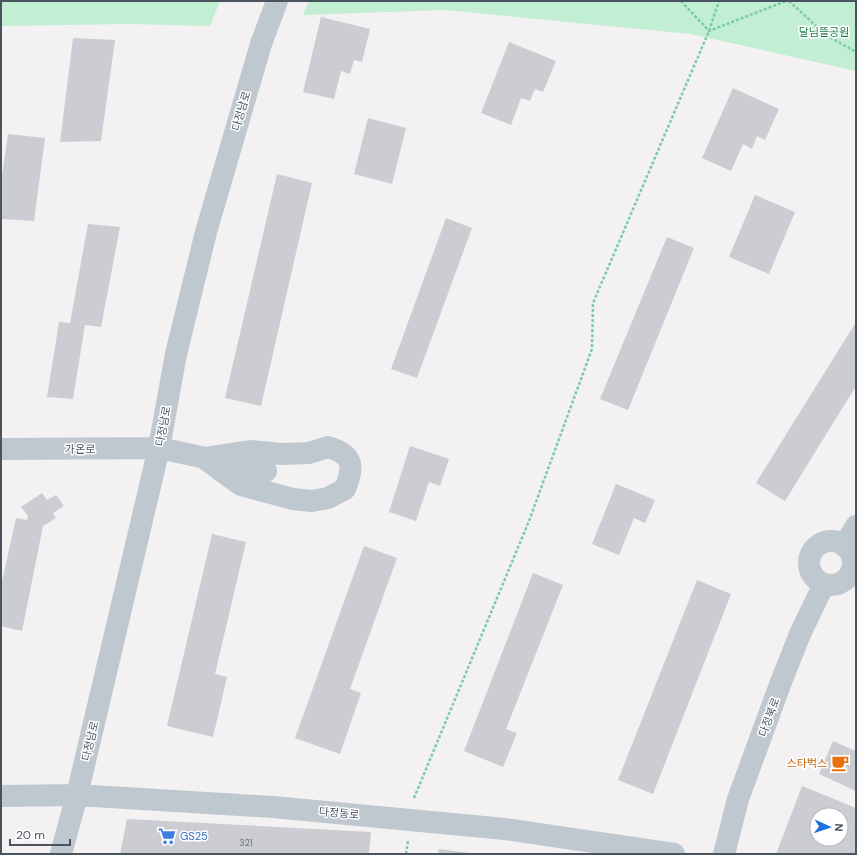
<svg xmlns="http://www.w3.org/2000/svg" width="857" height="855" font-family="'DM Sans','Noto Sans KR',sans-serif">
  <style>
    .green { fill: #c2eed3 }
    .building { fill: #cbcdd3; fill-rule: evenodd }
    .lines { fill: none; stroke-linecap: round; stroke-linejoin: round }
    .path { stroke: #7acca4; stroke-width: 2.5; stroke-dasharray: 3 2; stroke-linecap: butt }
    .minor { stroke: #bfc8cf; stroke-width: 22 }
    .labels { text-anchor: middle; stroke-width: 3; stroke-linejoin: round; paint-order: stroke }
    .number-label { font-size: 9px; fill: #6a727b }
    .park-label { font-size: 11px; fill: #1b7e4d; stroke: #fff }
    .street-label { font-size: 11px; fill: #49545e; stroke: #fff }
    .food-label { font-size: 11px; fill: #c56008; stroke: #fff; text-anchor: end }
    .shop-label { font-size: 11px; fill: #366cbe; stroke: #fff; text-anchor: start }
  </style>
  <rect width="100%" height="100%" fill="#f3f1f1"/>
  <path class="green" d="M1,1h219l-10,25 -82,-2 -127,2z
    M309,1h547v70l-165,-37 -246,-24 -142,5z"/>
  <path class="building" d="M321,17l49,12 -8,33 -8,-2 -4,14 -9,-3 -7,28 -31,-7z
    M73,38l42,2 -14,101 -41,1z
    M509,42l47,19 -13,31 -8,-3 -5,12 -9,-3 -10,27 -30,-12z
    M733,88l46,21 -14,31 -8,-4 -5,13 -9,-5 -12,27 -29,-13z
    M368,118l38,10 -14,56 -38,-10z
    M8,134l37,4 -11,83 -33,-2v-36z
    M277,174l35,9 -51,223 -36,-8z
    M755,195l40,17 -26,62 -40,-17z
    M446,218l26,10 -55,150 -26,-9z
    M88,224l32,3 -19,100 -16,-2 -12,74 -26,-2 12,-75 11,1z
    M667,237l27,11 -66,162 -28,-11z
    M856,322v64l-71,115 -29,-18z
    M410,446l39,13 -9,27 -11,-4 -13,39 -27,-9z
    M616,484l39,16 -10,23 -11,-5 -15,37 -27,-11z
    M42,493l5,7 9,-5 8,11 -11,7 3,5 -13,8 -21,105 -21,-5v-40l15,-68 11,2 1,-4 -7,-9z
    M212,534l34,8 -31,132 12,3 -14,60 -46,-11z
    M364,546l33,12 -47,131 11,4 -21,61 -45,-16z
    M533,573l30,12 -57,144 11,4 -14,34 -39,-16z
    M697,580l34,14 -78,200 -35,-14z
    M833,741l23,10v40l-37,-17z
    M802,786l54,22v46h-80zM817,815h24v24h-24z
    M127,819l244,13 -2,22h-249z
    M439,849l31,4v1h-32z"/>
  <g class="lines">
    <path class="path" d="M681,1l28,30 77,-30
      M789,1l37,34 30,17
      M414,798l115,-277 63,-172 1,-46 116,-272 10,-30
      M406,854l2,-13"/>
    <path class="minor" d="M328,447c26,8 26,19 17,42l-17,9 -16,3 -19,-2 -52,-14 -37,-27 46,-7 32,3 27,-1z
      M1,449l158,-1 107,23
      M809 563a22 22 0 1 1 44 0a22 22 0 1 1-44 0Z
      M844,546l12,-20
      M1,796l76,-1 196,12 232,22 169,25
      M61,854l16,-59 82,-347 17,-94 30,-122 55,-188 16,-43
      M724,854l14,-55 43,-117 19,-48 24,-50"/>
  </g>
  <defs>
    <g id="cafe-bare" transform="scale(1.38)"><path d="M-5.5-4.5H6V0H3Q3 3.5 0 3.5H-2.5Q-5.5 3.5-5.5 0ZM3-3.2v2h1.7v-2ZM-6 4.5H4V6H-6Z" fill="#e8710a" stroke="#fff" stroke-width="2.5" paint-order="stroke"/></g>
    <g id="supermarket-bare" transform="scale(1.38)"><path d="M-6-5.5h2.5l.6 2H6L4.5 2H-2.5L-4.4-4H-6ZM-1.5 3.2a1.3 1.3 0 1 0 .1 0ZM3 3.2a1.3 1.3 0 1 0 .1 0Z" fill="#3f7fe0" stroke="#fff" stroke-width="2.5" paint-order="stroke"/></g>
  </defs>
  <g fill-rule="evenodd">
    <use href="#cafe-bare" x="840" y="763"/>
    <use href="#supermarket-bare" x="167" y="836"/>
  </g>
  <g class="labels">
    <g class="number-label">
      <text x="246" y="846">321</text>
    </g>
    <g class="park-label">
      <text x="824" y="36">달님뜰공원</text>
    </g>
    <g class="street-label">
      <text transform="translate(241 111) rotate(-74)" y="4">다정남로</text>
      <text transform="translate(163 426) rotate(-79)" y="4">다정남로</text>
      <text x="80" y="453">가온로</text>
      <text transform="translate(769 717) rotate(-70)" y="4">다정북로</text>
      <text transform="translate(90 741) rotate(-77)" y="4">다정남로</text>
      <text transform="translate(339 813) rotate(5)" y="4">다정동로</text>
    </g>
    <g class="food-label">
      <text x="827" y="767">스타벅스</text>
    </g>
    <g class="shop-label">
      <text x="180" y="840">GS25</text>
    </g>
  </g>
  <rect width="857" height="855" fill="none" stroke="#49545e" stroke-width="4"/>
  <g transform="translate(829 827) rotate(93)"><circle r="19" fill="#ffffff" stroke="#b6bbbf"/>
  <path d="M0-3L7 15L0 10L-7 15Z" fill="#1f72df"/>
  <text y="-6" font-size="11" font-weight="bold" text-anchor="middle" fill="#49545e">N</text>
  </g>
  <path d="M10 839v6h60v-6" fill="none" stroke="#49545e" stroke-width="2"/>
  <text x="16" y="839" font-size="12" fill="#49545e" stroke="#ffffff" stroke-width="3" paint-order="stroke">20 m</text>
</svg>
